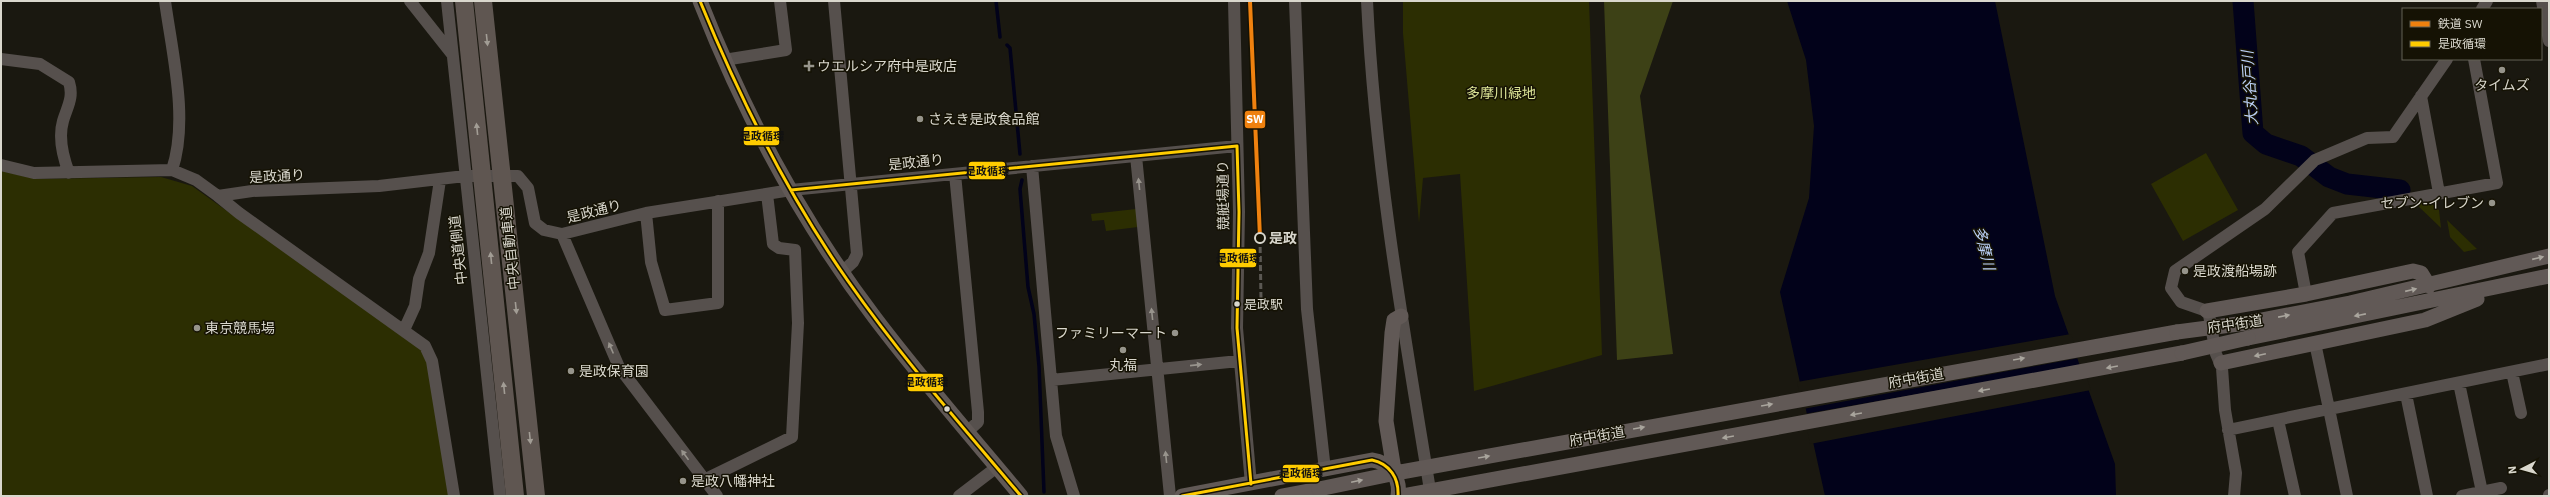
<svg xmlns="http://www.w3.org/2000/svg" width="2550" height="497" font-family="'IBM Plex Sans','Noto Sans JP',sans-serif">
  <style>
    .green { fill: #2c2e02 }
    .forest { fill: #3d4116 }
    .water { fill: #02021a }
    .pier { fill: #1a1810 }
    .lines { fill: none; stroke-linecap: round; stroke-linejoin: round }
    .stream { stroke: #02021a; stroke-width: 3.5 }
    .river { stroke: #02021a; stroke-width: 21 }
    .minor { stroke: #56504d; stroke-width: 12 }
    .major { stroke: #615956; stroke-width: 15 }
    .rail { stroke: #5b5853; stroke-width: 3; stroke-dasharray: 6 3; stroke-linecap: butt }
    .major-bridge { stroke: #615956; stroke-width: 15 }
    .highway-bridge { stroke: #5f5651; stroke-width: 18 }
    .bus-1-casing { stroke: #151204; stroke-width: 6 }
    .bus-1 { stroke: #fc0; stroke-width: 3 }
    .rail-1-casing { stroke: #151204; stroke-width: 7 }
    .rail-1 { stroke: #ef810f; stroke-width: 4 }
    .oneway { fill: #a29d95 }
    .oneway2 { fill: #98948d }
    .oneway3 { fill: #a9a59d }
    .poi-dot { fill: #96948b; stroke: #151204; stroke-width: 1.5 }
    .stop-dot { fill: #151204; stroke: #d9d7cd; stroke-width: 2 }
    .bus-dot { fill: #d9d7cd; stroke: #151204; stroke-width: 1.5 }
    .labels { text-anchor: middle; stroke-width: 3; stroke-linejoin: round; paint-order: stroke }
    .bus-label { font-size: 13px; fill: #d9d7cd; stroke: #151204; text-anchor: start }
    .poi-label { font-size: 14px; fill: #d9d7cd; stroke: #151204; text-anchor: start }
    .park-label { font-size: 14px; fill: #dae295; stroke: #151204 }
    .street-label { font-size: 14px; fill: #d9d7cd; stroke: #151204 }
    .stop-label { font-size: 14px; font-weight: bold; fill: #d9d7cd; stroke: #151204; text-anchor: start }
    .water-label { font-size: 15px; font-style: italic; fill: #bbd0f7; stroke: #151204 }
    .line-badge { stroke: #151204; stroke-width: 1.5 }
    .badge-label { font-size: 11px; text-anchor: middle; font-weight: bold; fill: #fff }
    .pale-badge-label { font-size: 11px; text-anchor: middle; font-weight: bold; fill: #111 }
  </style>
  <rect width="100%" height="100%" fill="#1a1810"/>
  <path class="green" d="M1403,1h186l13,354 -128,36 -14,-217 -37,4 -4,45 -16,-190z
    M2206,153l32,57 -55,31 -32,-57z
    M1,171l35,8 125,-2 31,9 232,166 4,13 21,131h-448z
    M2428,201l11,9 2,18 -26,-25z
    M1136,209l2,18 -32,4 -2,-11 -12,1 -1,-7z
    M2447,220l30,29 -13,3 -14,-15z"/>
  <path class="forest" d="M1604,1h69l-33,95 33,258 -56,6z"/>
  <path class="water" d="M1787,1h208l60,295 60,168 1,32h-291l-45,-204 29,-94 5,-72 -8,-66z"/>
  <path class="pier" d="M2071,334l8,24 -276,51 -6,-27z
    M2082,365l9,25 -281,54 -6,-30z"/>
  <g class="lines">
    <path class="stream" d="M996,1l4,36
      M1007,45l3,3 10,106
      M1022,180l-2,9 8,98 6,27 5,52 5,126"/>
    <path class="river" d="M2243,1l10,132 13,11 35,12 28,21 18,7 53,6"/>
    <path class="minor" d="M165,1c7,52 24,119 7,169
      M410,1l42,53
      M447,1l53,495
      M834,1l23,253 -4,8 -11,10
      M1234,1l5,211 -2,116 14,156
      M1295,1l12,308 18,161
      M1367,1c8,166 37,331 64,495
      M2542,1l7,40
      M2482,9l5,-8
      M1,59l39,5 29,18c5,16 -2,25 -6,39 -5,17 0,36 6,52
      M724,60l62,-10 -6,-49
      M2421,96l18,97
      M1136,156l34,340
      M1,165l33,8 138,-3 24,10 22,16 34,-5 127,-5 86,-10h53l10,12 7,35 9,7 18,4 84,-21 145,-23 446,-44
      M1032,166l24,270 18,60
      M955,174l23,238v10l-10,9
      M218,196l21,17 186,133 7,15 22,135
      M646,213l5,49 14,48 53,-7v-102
      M562,234l57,133 98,129
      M2306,294l-8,-42 35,-39 164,-30 -23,-124
      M404,330l11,-24 4,-27 10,-26 11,-73
      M2512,372l9,41
      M1051,380l188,-19
      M2459,383l23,109
      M2406,394l21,102
      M2278,420l17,76
      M2228,430l101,-21 -14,-66
      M706,479l86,-42 6,-114 -3,-73 -16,-2 -6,-4 -6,-50
      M959,496l38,-29
      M2234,496l2,-23 -11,-63 -3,-42 -6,-14 -7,-39 -2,-4 -26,-9 -10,-14 4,-17 90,-62 50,-49 52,-22 26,-1 54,-78
      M2347,496l-18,-87 220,-45
      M2462,496l39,-8
      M2549,496v-1"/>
    <path class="major" d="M700,1c44,112 102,221 175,317 46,61 97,119 146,178
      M2207,311l99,-17 107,-23 8,2 8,13
      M2246,323l104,-20 199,-47
      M2248,338l301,-62
      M2221,363l204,-43 52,-21
      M1401,472l776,-140
      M1395,476l-9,-55 6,-88 2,-13 7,-4
      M1182,496l190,-36c17,2 29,18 26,36
      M1282,496l37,-7
      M1403,496l779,-143"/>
    <path class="rail" d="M1260,238l1,62"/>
    <path class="major-bridge" d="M2177,332l69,-9
      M2182,353l66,-15
      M1319,489l82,-17"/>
    <path class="highway-bridge" d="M464,1l51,495
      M483,1l53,495"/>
    <g class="bus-1-casing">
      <path id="bus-1" d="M700,1c40,98 87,193 148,280 53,76 114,145 173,215
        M791,190l446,-44 2,66 -2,116 14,156
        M1182,496l190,-36c18,4 27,18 26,36"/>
    </g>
    <use href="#bus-1" class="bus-1"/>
    <g class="rail-1-casing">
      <path id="rail-1" d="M1250,1l10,237"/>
    </g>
    <use href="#rail-1" class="rail-1"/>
  </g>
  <defs><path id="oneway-solid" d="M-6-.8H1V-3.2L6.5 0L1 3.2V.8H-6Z"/></defs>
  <g class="oneway">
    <use href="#oneway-solid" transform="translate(487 40) rotate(84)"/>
    <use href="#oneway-solid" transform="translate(477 129) rotate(-96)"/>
    <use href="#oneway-solid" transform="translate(491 258) rotate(-96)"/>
    <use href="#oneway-solid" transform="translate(516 308) rotate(84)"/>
    <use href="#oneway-solid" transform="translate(504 388) rotate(-96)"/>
    <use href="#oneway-solid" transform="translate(530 438) rotate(84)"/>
  </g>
  <g class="oneway2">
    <use href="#oneway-solid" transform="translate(1139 184) rotate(-96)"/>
    <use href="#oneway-solid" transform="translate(1152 314) rotate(-96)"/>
    <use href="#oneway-solid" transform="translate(611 348) rotate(-113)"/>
    <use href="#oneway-solid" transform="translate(1196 365) rotate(-6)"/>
    <use href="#oneway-solid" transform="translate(685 455) rotate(-126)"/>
    <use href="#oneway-solid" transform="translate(1166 457) rotate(-96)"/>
  </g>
  <g class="oneway3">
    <use href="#oneway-solid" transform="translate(2538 258) rotate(-13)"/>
    <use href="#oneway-solid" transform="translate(2411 290) rotate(-13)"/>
    <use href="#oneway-solid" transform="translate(2360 315) rotate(169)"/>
    <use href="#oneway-solid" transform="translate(2284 316) rotate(-11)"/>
    <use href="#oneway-solid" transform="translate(2260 355) rotate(168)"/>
    <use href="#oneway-solid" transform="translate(2019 359) rotate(-10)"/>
    <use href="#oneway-solid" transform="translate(2112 367) rotate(170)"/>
    <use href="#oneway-solid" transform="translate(1984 390) rotate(170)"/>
    <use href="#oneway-solid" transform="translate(1767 405) rotate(-10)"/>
    <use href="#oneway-solid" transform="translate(1856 414) rotate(170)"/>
    <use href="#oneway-solid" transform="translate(1639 428) rotate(-10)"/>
    <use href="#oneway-solid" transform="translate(1728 437) rotate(170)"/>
    <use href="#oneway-solid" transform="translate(1484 457) rotate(-10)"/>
    <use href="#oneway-solid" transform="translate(1357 481) rotate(-12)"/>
  </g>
  <g class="poi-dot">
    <path d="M807 60h4v4h4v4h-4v4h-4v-4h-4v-4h4z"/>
    <circle cx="2502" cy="70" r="4"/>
    <circle cx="920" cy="119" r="4"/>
    <circle cx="2492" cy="203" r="4"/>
    <circle cx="2185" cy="271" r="4"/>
    <circle cx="197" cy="328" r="4"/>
    <circle cx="1175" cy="333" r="4"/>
    <circle cx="1123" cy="350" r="4"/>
    <circle cx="571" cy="371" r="4"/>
    <circle cx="683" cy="481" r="4"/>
  </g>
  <circle class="stop-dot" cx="1260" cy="238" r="5"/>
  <g class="bus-dot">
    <circle cx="1237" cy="304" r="3.5"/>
    <circle cx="947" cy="409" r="3.5"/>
  </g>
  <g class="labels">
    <g class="bus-label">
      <text x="1244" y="309">是政駅</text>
    </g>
    <g class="poi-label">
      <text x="817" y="71">ウエルシア府中是政店</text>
      <text x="2502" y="90" text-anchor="middle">タイムズ</text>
      <text x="928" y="124">さえき是政食品館</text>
      <text x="2484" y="208" text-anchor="end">セブン-イレブン</text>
      <text x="2193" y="276">是政渡船場跡</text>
      <text x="205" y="333">東京競馬場</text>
      <text x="1167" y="338" text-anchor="end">ファミリーマート</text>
      <text x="1123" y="370" text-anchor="middle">丸福</text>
      <text x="579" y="376">是政保育園</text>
      <text x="691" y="486">是政八幡神社</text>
    </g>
    <g class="park-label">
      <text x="1501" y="98">多摩川緑地</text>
    </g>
    <g class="street-label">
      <text transform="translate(916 162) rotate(-6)" y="5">是政通り</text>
      <text transform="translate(277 176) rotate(-3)" y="5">是政通り</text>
      <text transform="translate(1223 195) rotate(-91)" y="5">競艇場通り</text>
      <text transform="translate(594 211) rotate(-14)" y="5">是政通り</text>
      <text transform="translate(510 248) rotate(-96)" y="5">中央自動車道</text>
      <text transform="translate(458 250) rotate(-96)" y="5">中央道側道</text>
      <text transform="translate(2235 324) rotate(-8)" y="5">府中街道</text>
      <text transform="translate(1916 378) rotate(-10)" y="5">府中街道</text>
      <text transform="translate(1597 436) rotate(-10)" y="5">府中街道</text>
    </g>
    <g class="stop-label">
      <text x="1269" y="243">是政</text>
    </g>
    <g class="water-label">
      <text transform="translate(2250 88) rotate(-94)" y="5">大丸谷戸川</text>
      <text transform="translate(1984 248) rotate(76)" y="5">多摩川</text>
    </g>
  </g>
  <g class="line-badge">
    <rect x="1244" y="110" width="22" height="19" rx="4" fill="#ef810f"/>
    <rect x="743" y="126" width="37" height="20" rx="4" fill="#fc0"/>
    <rect x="968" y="161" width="38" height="19" rx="4" fill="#fc0"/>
    <rect x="1219" y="248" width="38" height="20" rx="4" fill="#fc0"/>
    <rect x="907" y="373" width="37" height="19" rx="4" fill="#fc0"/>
    <rect x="1282" y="464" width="38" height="19" rx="4" fill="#fc0"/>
  </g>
  <g class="badge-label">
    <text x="1255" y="123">SW</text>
  </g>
  <g class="pale-badge-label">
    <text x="762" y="140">是政循環</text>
    <text x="987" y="175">是政循環</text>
    <text x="1238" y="262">是政循環</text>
    <text x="926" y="386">是政循環</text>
    <text x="1301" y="477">是政循環</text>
  </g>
  <rect width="2550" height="497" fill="none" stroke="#d9d7cd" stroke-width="4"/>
  <rect x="2402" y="8" width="140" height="52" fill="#151204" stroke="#636154"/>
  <rect x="2410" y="21" width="20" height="6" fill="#ef810f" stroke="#636154"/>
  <text x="2438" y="28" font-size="12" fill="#d9d7cd">鉄道 SW</text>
  <rect x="2410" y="41" width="20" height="6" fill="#ffcc00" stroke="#636154"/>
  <text x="2438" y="48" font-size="12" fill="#d9d7cd">是政循環</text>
  <g transform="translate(2522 469) rotate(264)" stroke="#151204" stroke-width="3" paint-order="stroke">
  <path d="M0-3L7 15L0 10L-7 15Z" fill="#d9d7cd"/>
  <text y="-6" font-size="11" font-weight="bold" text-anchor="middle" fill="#d9d7cd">N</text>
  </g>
</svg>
